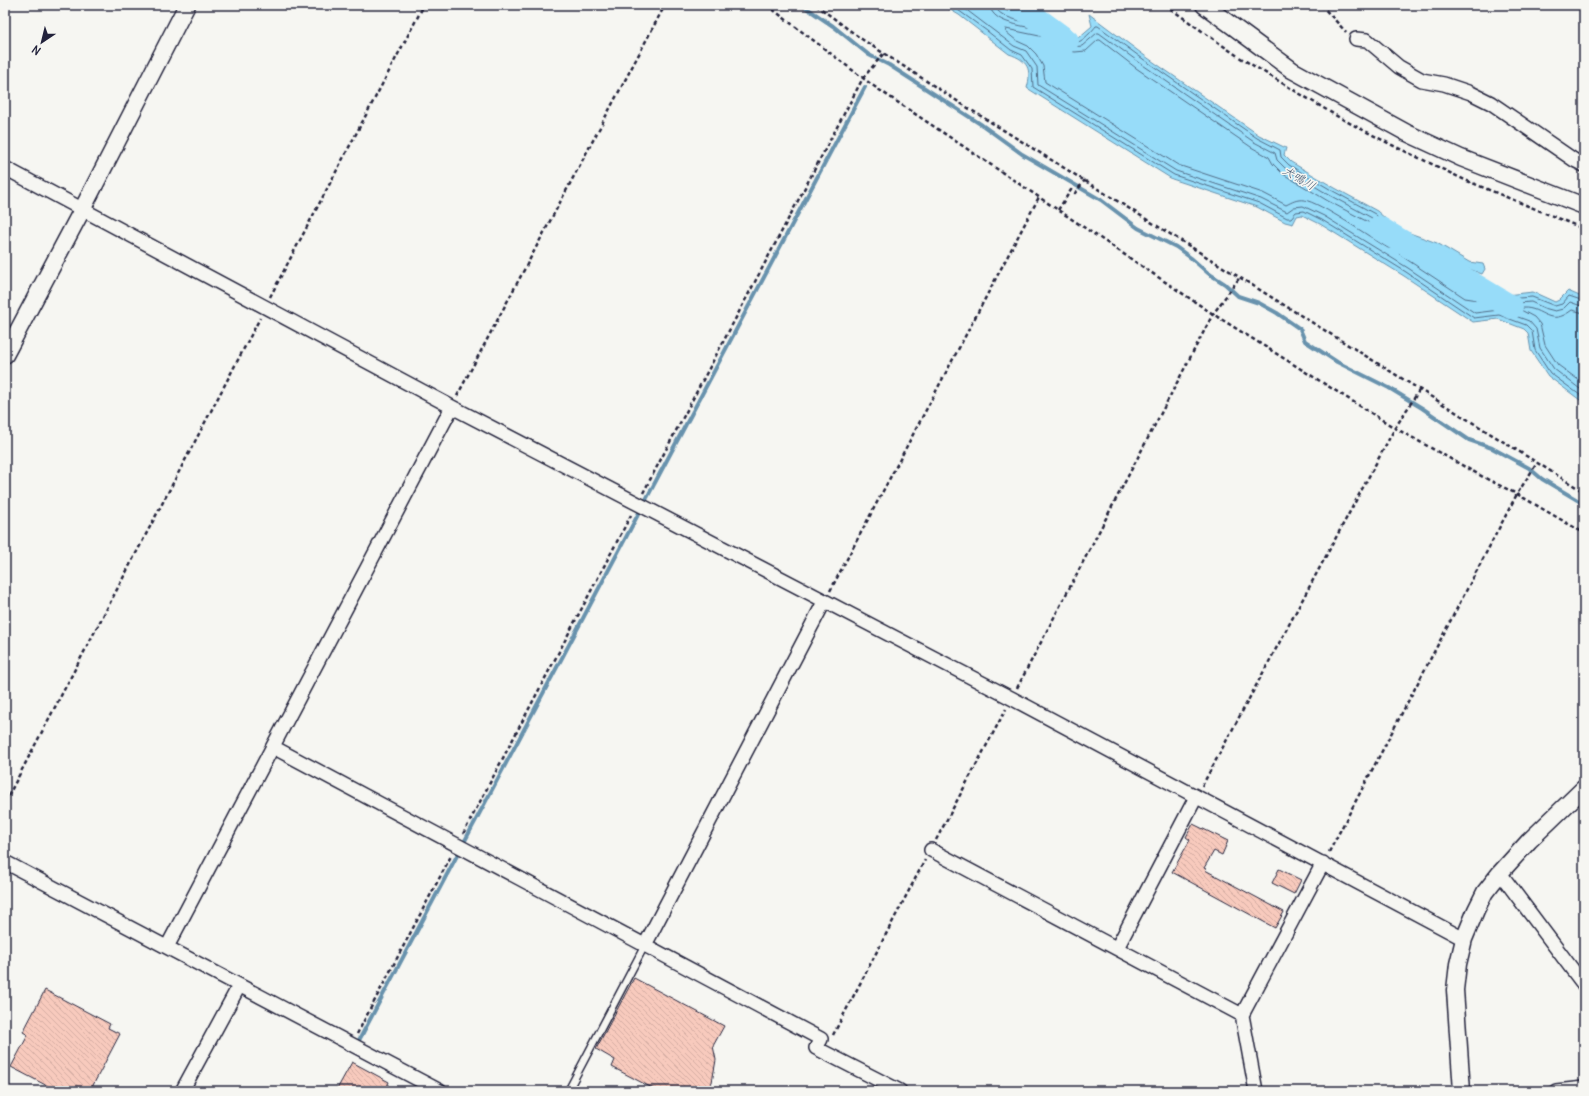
<svg xmlns="http://www.w3.org/2000/svg" width="1589" height="1096" font-family="Delius,'Klee One',sans-serif">
  <style>
    .water { fill: #97dcf9; stroke: #6892ad }
    .lines { fill: none; stroke-linecap: round; stroke-linejoin: round }
    .shore { stroke: #516c87; stroke-width: 1 }
    .stream { stroke: #6892ad; stroke-width: 4 }
    .river { stroke: #97dcf9; stroke-width: 24 }
    .building { fill: url(#building-back-hatch); stroke: #22223b }
    .service-casing { stroke: #22223b; stroke-width: 9 }
    .minor-casing { stroke: #22223b; stroke-width: 16 }
    .tertiary-casing { stroke: #22223b; stroke-width: 19 }
    .path { stroke: #22223b; stroke-width: 2.5; stroke-dasharray: 4 3; stroke-linecap: butt }
    .service { stroke: #f6f6f2; stroke-width: 6 }
    .minor { stroke: #f6f6f2; stroke-width: 13 }
    .tertiary { stroke: #f6f6f2; stroke-width: 16 }
    .labels { text-anchor: middle; stroke-width: 3; stroke-linejoin: round; paint-order: stroke }
    .water-label { font-size: 12px; font-style: italic; fill: #455a74; stroke: #f6f6f2 }
  </style>
  <defs>
    <pattern id="building-back-hatch" width="6" height="6" patternUnits="userSpaceOnUse"><rect width="6" height="6" fill="#f8cabd"/><path d="M-1 5l2 2M0 0l6 6M5-1l2 2" fill="none" stroke="#d4ada3"/></pattern>
  </defs>
  <rect width="100%" height="100%" fill="#f6f6f2"/>
  <filter id="ink" filterUnits="userSpaceOnUse"><feTurbulence type="fractalNoise" baseFrequency=".025" numOctaves="2"/><feDisplacementMap in="SourceGraphic" scale="8" xChannelSelector="R" yChannelSelector="G"/><feConvolveMatrix kernelMatrix="1 2 1 2 8 2 1 2 1" color-interpolation-filters="sRGB"/></filter>
  <g filter="url(#ink)">
    <path class="water" d="M942,5h55l6,4 11,6 42,9 16,12 6,2 14,-12 -3,-12 56,42 114,79 27,13 -2,7 7,7 44,26 42,23 19,17 41,15 32,19 14,2 2,5 -3,5 -36,-14 -34,-17 -7,4 62,42 29,3 10,3 27,-3 22,10 4,-2 9,-9 16,7v105l-36,-27 -17,-25 -3,-18 -4,-4 -26,-10 -25,3 -69,-46 -84,-52 -18,-9 -5,1 -4,8 -8,-2 -28,-15 -85,-28 -145,-91c5,-18 1,-28 -18,-34l-50,-39z"/>
    <g class="lines">
      <path class="shore" d="M951,5l36,26 24,19 11,5 10,14 1,18 141,88 85,28 28,15h4l5,-6 8,-1 18,9 84,52 68,46 25,-3 27,10 6,6 3,19 15,23 34,25
        M960,5l54,41 12,5 11,16 1,18 138,86 85,28 26,13 7,-5 9,-1 21,10 84,52 67,45 24,-3 30,11 7,8 4,19 14,21 30,23
        M990,5c1,22 47,21 62,28 10,5 16,16 30,13l15,-13h2l41,30 114,79 21,11 2,7 9,9 45,27 41,22 18,17 9,4 -2,9 3,7 65,43 40,6 26,-2 13,6 11,3 8,-2 7,-7 14,5
        M995,5c2,17 46,18 59,23 8,3 13,14 24,14 5,-1 15,-12 18,-16h2l45,33 114,79 23,12 1,7 8,8 44,26 42,23 19,18 14,5 1,3 -7,6 1,5 63,42 40,6 26,-2 23,9 7,-2 7,-8 15,5
        M1006,29l43,9 16,12 10,2 11,-1 12,-11h2l36,28 115,79 18,10 4,7 10,10 45,27 40,21 23,21v5h-3c-17,-10 -68,-46 -84,-48 -7,-1 -12,2 -18,5l-23,-12 -85,-28 -133,-83 -2,-16 -7,-12 -8,-8 -11,-5 -11,-9z
        M1584,313l-12,-3c-23,18 -29,-3 -49,-2l-2,2 13,7 6,7 5,21 13,20 26,19"/>
      <path class="stream" d="M802,5l31,21 36,29 20,10 93,60 40,29 79,46 37,28 38,19 15,11 17,15 17,11 13,12 21,7 18,10 23,16 5,12 32,21 52,26 33,20 47,32 23,8 37,20 13,11 42,25
        M357,1044l508,-957"/>
      <path class="river" d="M1018,5l49,36
        M1379,228l132,79"/>
    </g>
    <path class="building" d="M1193,824l35,17 -6,14 -8,-4 -10,17 2,1 -1,1 79,42 -9,16 -103,-56 18,-32 -4,-3z
      M1279,869l22,11 -7,14 -22,-11z
      M634,978l90,48 -11,20 3,14 -4,22 -6,9h-48l-46,-24 3,-7 -19,-11z
      M45,990l65,34 -2,4 12,6 -30,57h-33l-46,-24 17,-32 -5,-3z
      M352,1062l37,20 -4,9h-49z"/>
    <g class="lines">
      <g class="service-casing">
        <path id="service" d="M568,1091l77,-146"/>
      </g>
      <g class="minor-casing">
        <path id="minor" d="M1356,39l11,1 32,27 23,13 22,4 27,9 20,10 83,57 10,5
          M5,168l447,239 559,291 453,241
          M273,747l548,292 -5,9 84,43
          M931,850l311,165
          M5,862l435,229
          M1500,873l84,112
          M645,945l179,-343
          M167,947l285,-540
          M1117,948l79,-151
          M182,1091l57,-105
          M1256,1091l-14,-76 81,-152
          M1556,1091l28,-3"/>
      </g>
      <g class="tertiary-casing">
        <path id="tertiary" d="M1204,5l88,65 115,63 54,25 123,48
          M5,355l77,-145 105,-205
          M1462,1091l-7,-101 3,-26 6,-25 12,-29 9,-18 15,-19 29,-32 55,-53"/>
      </g>
      <path class="path" d="M767,5l105,80 341,229 182,114 90,50 32,16 67,39
        M816,5l44,33 108,70 616,384
        M1165,5l74,52 101,61 52,27 73,35 119,49
        M1321,5l25,27
        M1058,210l13,-20 4,3 10,-13
        M270,297l154,-292
        M457,396l208,-391
        M643,493l220,-415 21,-25
        M830,591l209,-394
        M1017,688l196,-374 27,-37
        M1202,786l193,-358 25,-39
        M5,802l255,-484
        M463,834l168,-319
        M936,840l70,-131
        M1329,852l188,-358 20,-31
        M357,1034l94,-178
        M833,1035l92,-175"/>
      <use href="#service" class="service"/>
      <use href="#minor" class="minor"/>
      <use href="#tertiary" class="tertiary"/>
    </g>
  </g>
  <g class="labels">
    <g class="water-label">
      <text transform="translate(1299 178) rotate(31)" y="4">犬鳴川</text>
    </g>
  </g>
  <rect width="1589" height="1096" fill="none" stroke="#f6f6f2" stroke-width="20"/>
  <rect x="10" y="10" width="1569" height="1076" fill="none" stroke="#22223b" stroke-width="1.5" filter="url(#ink)"/>
  <g transform="translate(42 42) rotate(215)" stroke="#f6f6f2" stroke-width="3" paint-order="stroke">
  <path d="M0-3L7 15L0 10L-7 15Z" fill="#22223b"/>
  <text y="-6" font-size="11" font-weight="bold" text-anchor="middle" fill="#22223b">N</text>
  </g>
</svg>
